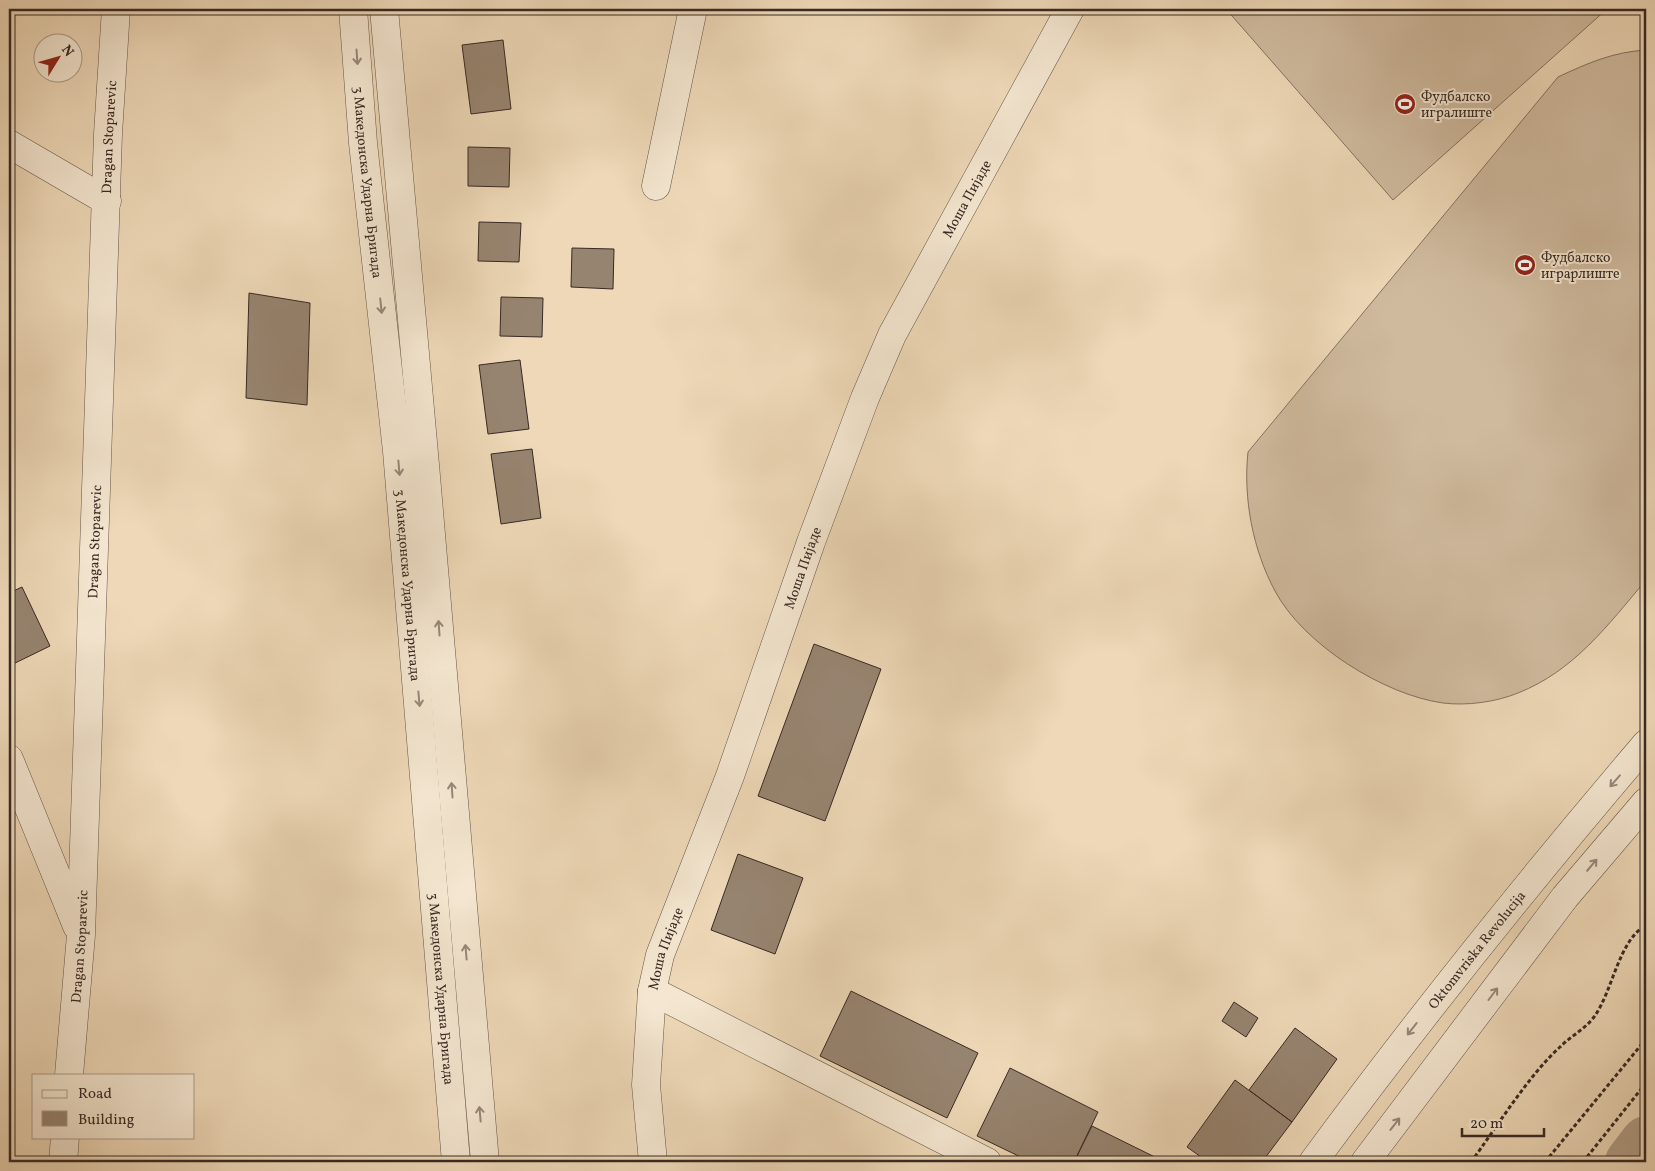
<svg xmlns="http://www.w3.org/2000/svg" width="1655" height="1171" font-family="Vollkorn,serif">
  <style>
    .grass { fill: #cfba9e; stroke: #847261 }
    .lines { fill: none; stroke-linecap: round; stroke-linejoin: round }
    .river { stroke: #b09d85; stroke-width: 50 }
    .building { fill: #978470; stroke: #382a24 }
    .minor-casing { stroke: #665649; stroke-width: 29 }
    .path { stroke: #382a24; stroke-width: 3; stroke-dasharray: 4 2.5; stroke-linecap: butt }
    .minor { stroke: #f4e6d0; stroke-width: 28 }
    .oneway { stroke: #96887a }
    .labels { text-anchor: middle; stroke-width: 4; stroke-linejoin: round; paint-order: stroke }
    .poi-label { font-size: 14px; fill: #382a24; stroke: #f4e6d0; text-anchor: start }
    .street-label { font-size: 14px; fill: #382a24; stroke: #f4e6d0 }
  </style>
  <rect width="100%" height="100%" fill="#eed8b7"/>
  <filter id="stains"><feTurbulence type="fractalNoise" baseFrequency=".004" numOctaves="4"/><feColorMatrix values="0 0 0 0 .2 0 0 0 0 .09 0 0 0 0 .02 0 0 0 .5 -.17"/></filter>
  <radialGradient id="worn" r=".72"><stop offset=".6" stop-color="#630" stop-opacity="0"/><stop offset="1" stop-color="#630" stop-opacity=".3"/></radialGradient>
  <path class="grass" d="M1226,9h381l-214,191z
    M1646,50v530c-38,45 -72,91 -128,113 -22,9 -51,13 -75,10 -59,-8 -140,-59 -168,-112 -22,-41 -32,-92 -27,-139l310,-375c30,-14 55,-25 88,-27z"/>
  <g class="lines">
    <path class="river" d="M1630,1162l16,-21"/>
  </g>
  <path class="building" d="M503,40l8,69 -40,5 -9,-69z
    M468,147l42,1 -1,39 -41,-1z
    M479,222l42,1 -2,39 -41,-1z
    M572,248l42,1 -1,40 -42,-2z
    M249,293l61,10 -3,102 -61,-7z
    M501,297l42,1 -1,39 -42,-1z
    M520,360l9,69 -41,5 -9,-69z
    M532,449l9,69 -40,6 -10,-70z
    M22,587l28,59 -41,20v-73z
    M814,644l67,25 -56,152 -67,-25z
    M738,854l65,24 -28,76 -64,-24z
    M851,991l127,62 -31,65 -127,-62z
    M1234,1002l24,16 -12,19 -24,-16z
    M1295,1028l42,31 -45,63 -43,-32z
    M1010,1068l88,44 -24,50h-43l-54,-26z
    M1235,1080l57,42 -30,40h-54l-21,-15z
    M1092,1126l73,36h-91z"/>
  <g class="lines">
    <g class="minor-casing">
      <g id="minor">
        <path id="s1" d="M353,9l10,134 34,308 59,711"/>
        <path d="M384,9c37,384 66,769 101,1153"/>
        <path d="M9,144l98,57"/>
        <path d="M656,186l37,-177"/>
        <path d="M9,759l68,167"/>
        <path d="M652,991l335,171"/>
        <path id="s2" d="M69,1075l12,-140 27,-801 8,-125"/>
        <path d="M63,1162l2,-25"/>
        <path id="s3" d="M653,1162l-7,-77 6,-94 8,-36 70,-179 81,-234 54,-144 27,-63 178,-326"/>
        <path id="s4" d="M1313,1162c106,-144 217,-282 333,-418"/>
        <path d="M1365,1162l200,-265 81,-95"/>
      </g>
    </g>
    <path class="path" d="M1471,1162c26,-35 57,-86 89,-115 11,-11 25,-18 34,-30 19,-26 24,-76 52,-92
      M1545,1162l101,-123
      M1583,1162l63,-79"/>
    <use href="#minor" class="minor"/>
  </g>
  <defs><path id="oneway-shaft" d="M-6 0H5M1.5-3L5.5 0L1.5 3" fill="none" stroke-width="1.6" stroke-linecap="round" stroke-linejoin="round" transform="scale(1.25)"/></defs>
  <g class="oneway">
    <use href="#oneway-shaft" transform="translate(357 57) rotate(86)"/>
    <use href="#oneway-shaft" transform="translate(381 306) rotate(84)"/>
    <use href="#oneway-shaft" transform="translate(399 468) rotate(85)"/>
    <use href="#oneway-shaft" transform="translate(439 628) rotate(-94)"/>
    <use href="#oneway-shaft" transform="translate(419 699) rotate(85)"/>
    <use href="#oneway-shaft" transform="translate(1615 781) rotate(131)"/>
    <use href="#oneway-shaft" transform="translate(452 790) rotate(-94)"/>
    <use href="#oneway-shaft" transform="translate(1592 865) rotate(-50)"/>
    <use href="#oneway-shaft" transform="translate(466 952) rotate(-95)"/>
    <use href="#oneway-shaft" transform="translate(1493 994) rotate(-53)"/>
    <use href="#oneway-shaft" transform="translate(1412 1029) rotate(128)"/>
    <use href="#oneway-shaft" transform="translate(480 1114) rotate(-95)"/>
    <use href="#oneway-shaft" transform="translate(1395 1124) rotate(-52)"/>
  </g>
  <defs>
    <g id="stadium-disc" transform="scale(1.125)"><circle r="9.5" fill="#8f2418" stroke="#f4e6d0"/><path d="M0-5a6.5 5 0 1 0 0 10a6.5 5 0 1 0 0-10ZM-3.5-1.8h7v3.6h-7Z" fill="#fff"/></g>
  </defs>
  <g fill-rule="evenodd">
    <use href="#stadium-disc" x="1405" y="104"/>
    <use href="#stadium-disc" x="1525" y="265"/>
  </g>
  <g class="labels">
    <g class="poi-label">
      <text x="1421" y="101">Фудбалскo<tspan x="1421" dy="16">игралиште</tspan></text>
      <text x="1541" y="262">Фудбалскo<tspan x="1541" dy="16">играрлиште</tspan></text>
    </g>
    <g class="street-label">
      <text dy="5" stroke="none"><textPath href="#s2" startOffset="939">Dragan Stoparevic</textPath></text>
      <text dy="5" stroke="none"><textPath href="#s1" startOffset="174">3 Македонска Ударна Бригада</textPath></text>
      <text dy="5" stroke="none"><textPath href="#s3" startOffset="1026">Моша Пијаде</textPath></text>
      <text dy="5" stroke="none"><textPath href="#s2" startOffset="534">Dragan Stoparevic</textPath></text>
      <text dy="5" stroke="none"><textPath href="#s3" startOffset="621">Моша Пијаде</textPath></text>
      <text dy="5" stroke="none"><textPath href="#s1" startOffset="579">3 Македонска Ударна Бригада</textPath></text>
      <text dy="5" stroke="none"><textPath href="#s2" startOffset="129">Dragan Stoparevic</textPath></text>
      <text dy="5" stroke="none"><textPath href="#s3" startOffset="216">Моша Пијаде</textPath></text>
      <text dy="5" stroke="none"><textPath href="#s4" startOffset="268">Oktomvriska Revolucija</textPath></text>
      <text dy="5" stroke="none"><textPath href="#s1" startOffset="984">3 Македонска Ударна Бригада</textPath></text>
    </g>
  </g>
  <rect width="1655" height="1171" fill="none" stroke="#eed8b7" stroke-width="30"/>
  <rect x="10" y="10" width="1635" height="1151" fill="none" stroke="#382a24" stroke-width="2.5"/>
  <rect x="15" y="15" width="1625" height="1141" fill="none" stroke="#382a24"/>
  <rect x="32" y="1074" width="162" height="65" fill="#f4e6d0" stroke="#a99b8b"/>
  <rect x="42" y="1090" width="25" height="8" fill="#f4e6d0" stroke="#a99b8b"/>
  <text x="78" y="1098" font-size="15" fill="#382a24">Road</text>
  <rect x="42" y="1111" width="25" height="15" fill="#978470" stroke="#a99b8b"/>
  <text x="78" y="1124" font-size="15" fill="#382a24">Building</text>
  <g transform="translate(58 58) rotate(53)"><circle r="24" fill="#f4e6d0" stroke="#a99b8b"/>
  <path d="M0-4L9 19L0 12L-9 19Z" fill="#8f2418"/>
  <text y="-8" font-size="14" font-weight="bold" text-anchor="middle" fill="#382a24">N</text>
  </g>
  <path d="M1462 1128v8h82v-8" fill="none" stroke="#382a24" stroke-width="2.5"/>
  <text x="1470" y="1128" font-size="15" fill="#382a24" stroke="#f4e6d0" stroke-width="4" paint-order="stroke">20 m</text>
  <rect width="100%" height="100%" filter="url(#stains)"/>
  <rect width="100%" height="100%" fill="url(#worn)"/>
</svg>
